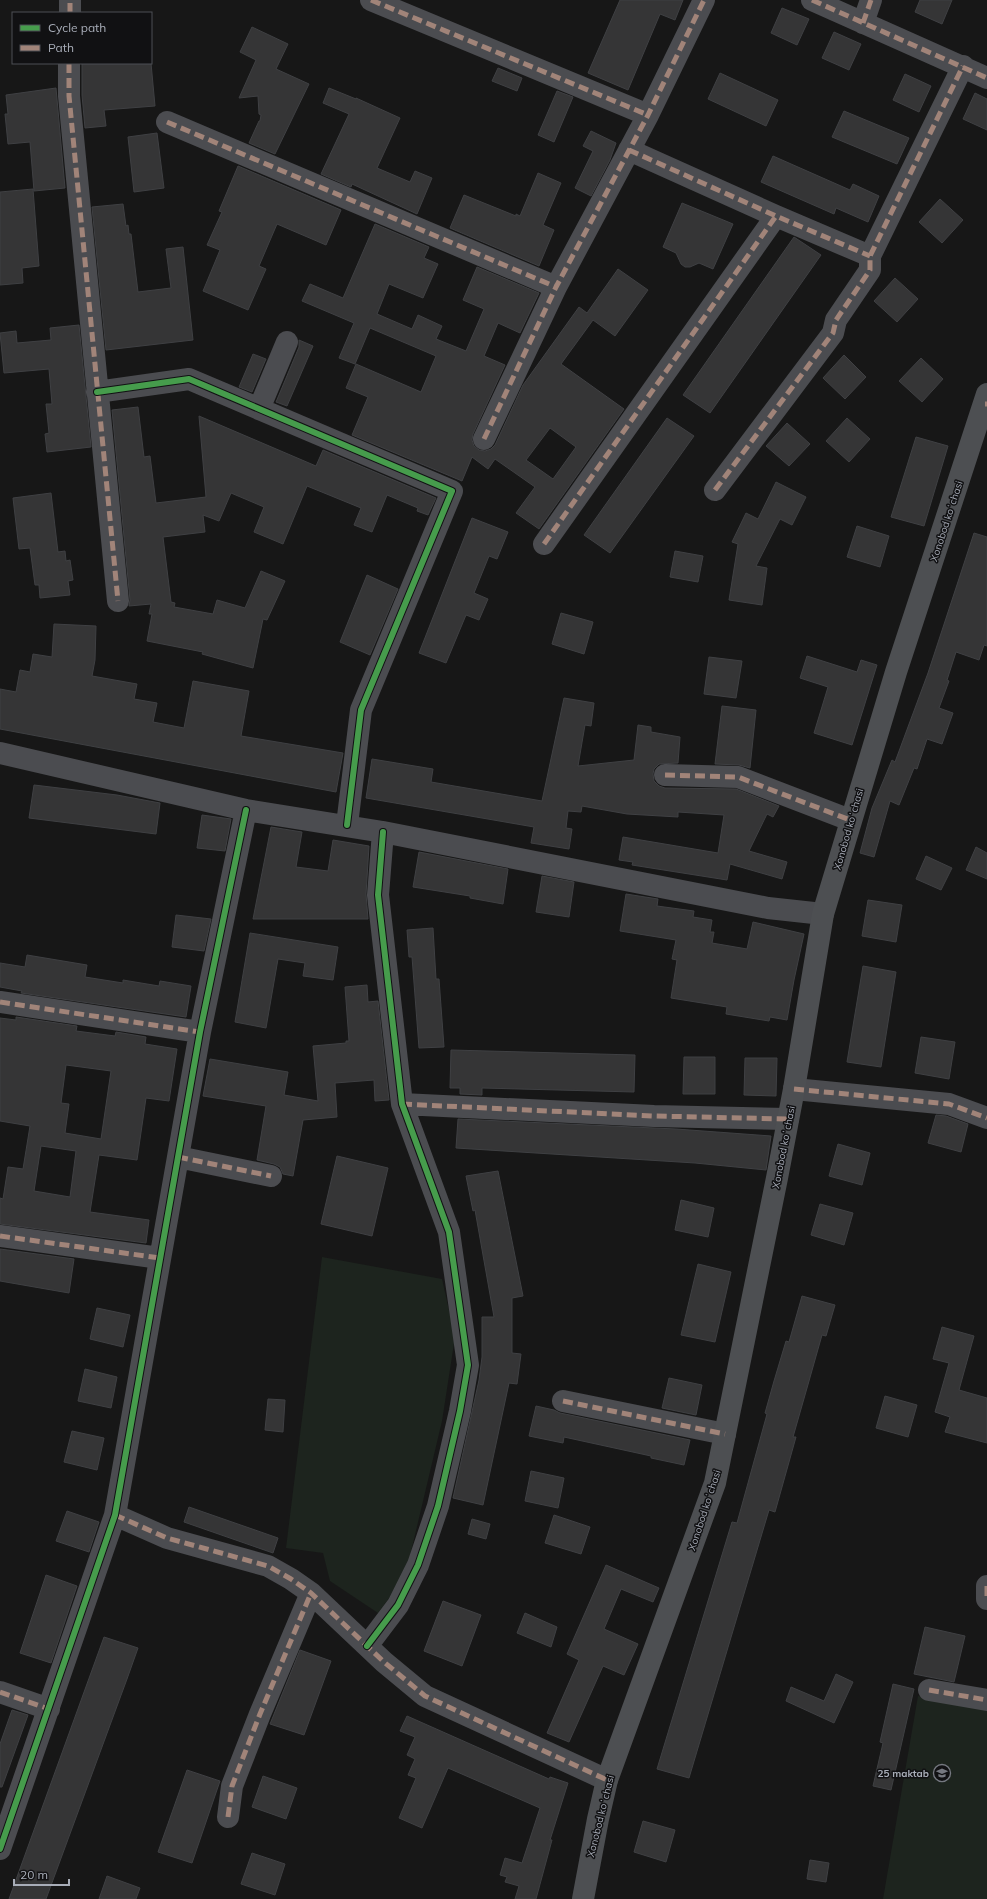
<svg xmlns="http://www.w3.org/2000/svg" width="987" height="1899" font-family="Mulish,sans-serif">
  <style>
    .green { fill: #1d241e }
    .building { fill: #353536; stroke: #3f4043; fill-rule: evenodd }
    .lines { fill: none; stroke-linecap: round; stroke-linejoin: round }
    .minor { stroke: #4b4c50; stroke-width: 22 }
    .major { stroke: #4d4f52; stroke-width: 22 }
    .quiet { stroke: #a18479; stroke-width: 5; stroke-dasharray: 10 5; stroke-linecap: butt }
    .cycleway-casing { stroke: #111113; stroke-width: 8 }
    .cycleway { stroke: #469c4c; stroke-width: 6 }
    .labels { text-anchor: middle; stroke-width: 3; stroke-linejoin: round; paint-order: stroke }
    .street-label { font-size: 10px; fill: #a8adb8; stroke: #111113 }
    .poi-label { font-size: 10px; font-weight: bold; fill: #a8adb8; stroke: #111113; text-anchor: end }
  </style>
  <rect width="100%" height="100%" fill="#171717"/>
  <path class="green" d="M322,1257l120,22 13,58 -13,84 -37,156 -27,36 -48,-32 -7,-28 -37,-5z
    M918,1696l69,12v191h-104z"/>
  <path class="building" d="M620,0h63l-8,20 -15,-6 -32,76 -40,-17z
    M920,0h32l-10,24 -27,-12z
    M782,8l27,11 -12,26 -26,-12z
    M252,27l36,17 -12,25 33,15 -34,70 -26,-11 10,-22h1l1,-6 -2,-1 -1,-18 -19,2 17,-38 -16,-8z
    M834,32l27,12 -12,26 -27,-12z
    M82,63h69l4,43 -51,4 2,16 -21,2 -3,-33z
    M498,68l24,10 -5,13 -25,-10z
    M720,73l58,27 -12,26 -58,-27z
    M905,74l26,12 -12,26 -26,-12z
    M56,88l9,100 -31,3 -4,-49 -22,2 -3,-30h3l-2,-19z
    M329,88l27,11v-1l44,20 -23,50 33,14 5,-11 17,7 -15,36 -65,-30 -1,3 -30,-13 28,-60 -26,-11z
    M557,91l16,6 -19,45 -16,-7z
    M975,93l12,6v31l-24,-11z
    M844,111l65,27 -12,26 -65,-27z
    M591,131l25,12 -6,17 -19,36 -16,-8 18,-37 -10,-5z
    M157,133l7,55 -30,4 -6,-55z
    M773,156l77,34 3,-6 26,12 -11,26 -32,-14 -2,6 -73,-32z
    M238,166l103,44 -15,35 -49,-21 -18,42 7,3 -18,41 -45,-19 17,-41 -13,-5 15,-33 -3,-1z
    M538,173l23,10 -18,42 11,5 -15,36 -89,-38 14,-33 52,21v-2l4,2z
    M33,189l6,77 -17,2 1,15 -23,2v-93z
    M940,199l23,21 -21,23 -23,-21z
    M682,203l51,21 -20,45 -14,-6 -9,4h-5l-4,-3 -5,-11 -13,-6z
    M123,204l3,22 2,-1 1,9h2l7,58 33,-4 -5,-39 17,-2 10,93 -87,10 -14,-143z
    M375,224l54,23 -5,11 14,6 -15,34 -34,-14 -12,30 35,15 6,-14 24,11 -6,13 30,12 18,-42 -21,-9 14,-33 62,26 -19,40 -22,-10 -14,33 21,9 -32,69 -1,6 2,6 5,4 6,1 6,-2 4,-4 28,-60 56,-78 8,6 31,-44 30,21 -33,46 -22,-16 -32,44 63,45 -85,120 -23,-16 19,-26 -40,-28 -7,10 -16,-12 -10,24 -110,-46 16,-38 -22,-9 10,-24 65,28 15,-36 -66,-28 -15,36 -16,-6 15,-35 -52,-22 8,-17 33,14zM550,428l26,19 -23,32 -27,-19z
    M794,237l27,18 -111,158 -27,-18z
    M895,278l23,21 -21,23 -23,-21z
    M79,325l12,122 -44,5 -2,-18 4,-1 -3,-29h6l-3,-35 -45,4 -4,-40 16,-2 1,12 34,-3 -1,-12z
    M299,340l14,6 -26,60 -11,-4 23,-55z
    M253,354l13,5 -14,33 -13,-5z
    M844,355l22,22 -21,22 -22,-21z
    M921,358l22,21 -21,23 -23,-21z
    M138,407l6,50 6,-1 6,47 50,-6 -7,-81 117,50 7,-16 113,48 -8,17 -11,-4 1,-3 -31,-13 -15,37 -18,-7 7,-17 -54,-22 -24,58 -29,-12 10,-25 -33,-14 -12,28 -16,-6 2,17 -42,5 8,65 4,1 -1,4 39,7 4,-14 28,8 16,-37 24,10 -18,39 -4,-1 -10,49 -51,-14 1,-2 -56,-11 5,-27h-3l2,-10 -22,2 1,-6 -18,-190z
    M667,418l27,18 -84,117 -26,-18z
    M847,418l23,21 -21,23 -23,-21z
    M787,423l23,21 -21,22 -23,-20z
    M916,437l32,9 -24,80 -33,-9z
    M776,482l30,15 -14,28 -12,-6 -24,47 11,2 -5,37 -33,-5 9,-56 -6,-2 14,-29 12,6z
    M51,493l7,59 7,-1 1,10 4,-1 3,20 -5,1 2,14 -30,3 -1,-13h-4l-5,-37 -11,1 -6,-51z
    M472,518l36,14 -11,27 -8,-3 -15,37 14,6 -9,21 -13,-5 -20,48 -27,-10z
    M857,526l32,10 -9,31 -33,-10z
    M974,533l13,4v109l-3,-1 -5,15 -23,-8 -9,28 2,1 -10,27 14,5 -11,31 -15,-5 -10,30 -3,-1 -15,37 -9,-4 -16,56 -14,-4 12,-45 20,-48 3,2 33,-89z
    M675,551l28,5 -5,26 -28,-5z
    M367,575l31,14 -28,66 -30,-13z
    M561,613l32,9 -9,32 -32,-10z
    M54,624l42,2 -1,34 -3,16 45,8 -3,15 23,4 -4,19 31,6 9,-47 56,10 -8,45 102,17 -7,39 -336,-63v-40l16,3 4,-22 10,2 3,-18 19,3z
    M807,656l50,16 4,-12 16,5 -25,80 -38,-12 14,-46 -28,-9z
    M709,657l33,4 -6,37 -32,-4z
    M564,698l30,5 -3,23 -6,-1 -7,41 56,-6 4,-35 13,2v5l29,5 -2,26 -19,1 -5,5 -1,5 1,7 5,5 6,2 71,1 43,17 -6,11 -6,-3 -18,37 38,11 -5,17 -52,-15 -3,16 -95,-15 1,-3 -14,-2 4,-23 95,16 6,-38 -46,-3v5l-51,-3 -45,-8 -1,6 -13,-1 -2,17 6,1 -3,20 -38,-6 3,-16 -168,-29 6,-39 61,10 -2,13 111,19z
    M722,706l34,4 -6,58 -11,-3 -24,-1z
    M34,785l83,10 43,8 -4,31 -127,-16z
    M202,815l29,4 -6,32 -28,-3z
    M271,827l31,5 -6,35 32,4 5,-31 36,6 -3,48 2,25h-115z
    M976,847l11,6v26l-21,-9z
    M419,852l89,17 -5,35 -33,-6v-2l-57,-9z
    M926,856l26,12 -11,22 -25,-11z
    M542,876l32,6 -5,35 -33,-5z
    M626,894l32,5 -1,7 37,5 -1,6 19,3 -2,12h4l-2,11 35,6 6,-27 51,12 -10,46 -7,40 -17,-3 -1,4 -43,-7 1,-7 -56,-9 6,-38 -5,-1 4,-19 -56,-9z
    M868,900l34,5 -6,37 -34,-6z
    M176,915l35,4 -7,32 -32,-4z
    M433,928l3,51h3l5,68 -25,1 -7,-91h-3l-2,-27z
    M250,933l88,14 -5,33 -30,-4 2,-13 -27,-4 -12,69 -31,-6z
    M27,955l60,10 -2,12 38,6v-3l36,6 1,-5 31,5 -5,31 -165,-24 1,-2 -22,-4v-24l25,4z
    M863,966l33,6 -15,95 -34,-5z
    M367,985l1,17 10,-1 11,99 -14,1 -1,-21 -39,3 2,34 -34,3 -10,56 -10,-2 -3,-7 -6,-3 -17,-4 9,-54 -63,-10 7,-37 78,13 -4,23 34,6 -5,-55 33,-3v-2h3l-4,-54z
    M16,1017l61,9 -1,5 39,5 1,-4 30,5 -1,7 32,5 -8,52 -23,-3 -9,62 -38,-5 -9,57 59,8 -3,23 -146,-19v-26l3,1 5,-32 15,2 7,-43 -30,-5v-103l16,2zM66,1065l45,6 -10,68 -36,-6 4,-29 -8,-1zM41,1146l35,5 -6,46 -36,-6z
    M921,1037l34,5 -6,37 -34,-6z
    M451,1050l184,5 -1,37 -152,-4v7l-22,-1v-6h-10z
    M684,1057h31v37h-32z
    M745,1058h32l-1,38 -32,-1z
    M936,1115l10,1 22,8 -7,28 -33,-9z
    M458,1119l218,10 95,7 -5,34 -71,-7 -239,-15z
    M838,1144l32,9 -8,32 -33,-9z
    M337,1156l51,12 -16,68 -51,-12z
    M498,1171l25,125 -11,2v55l9,1 -4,30 -8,-1 -26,122 -30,-7 26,-118 3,-23v-40h12l-19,-107 -2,1 -7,-35z
    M681,1200l33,8 -6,29 -33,-7z
    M820,1204l33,9 -9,32 -33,-10z
    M0,1249l74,10 -5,34 -69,-12z
    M698,1264l33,8 -16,70 -34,-7z
    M802,1296l33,9 -9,31 -4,-1 -13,46 -16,56h3l-21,75 -6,-2 -80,268 -32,-9 75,-247 5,1 30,-109 -2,-1 9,-32 12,-40 3,1z
    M97,1308l33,7 -7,32 -33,-8z
    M942,1327l32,9 -15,54 28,8v45l-42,-11 5,-15 -15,-5 14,-49 -16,-4z
    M85,1369l32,8 -6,31 -33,-7z
    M669,1378l33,7 -6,30 -34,-7z
    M885,1396l32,9 -9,32 -32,-9z
    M268,1399l17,1 -2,32 -18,-2z
    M536,1406l18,4 6,3 130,27 -6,25 -33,-7v-2l-87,-19 -1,6 -34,-7z
    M72,1431l32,7 -7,32 -33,-8z
    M531,1471l33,7 -6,30 -33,-7z
    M189,1507l89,31 -5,15 -89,-31z
    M67,1511l32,11 -10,30 -33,-11z
    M554,1515l36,12 -9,27 -36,-11z
    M472,1519l18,5 -4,15 -18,-5z
    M606,1565l53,23 -6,14 -32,-13 -17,40 34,15 -14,31 -21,-9 -34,76 -22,-9 32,-73 -12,-6z
    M46,1575l31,11 -26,77 -31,-10z
    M443,1601l38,14 -19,51 -38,-15z
    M525,1613l32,14 -6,20 -34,-14z
    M925,1627l40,9 -11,46 -40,-8z
    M104,1637l34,11 -11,31 -81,220h-37z
    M300,1650l31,11 -27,74 -34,-11z
    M836,1674l17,8 -19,41 -48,-22 5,-14 33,14z
    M893,1684l21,5 -23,101 -18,-4 10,-43 -3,-1z
    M12,1710l16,5 -26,72h-2v-43z
    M407,1716l142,63 1,-2 18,6 -18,57h2l-16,59h-21l4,-13 -14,-4 2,-5 -7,-2 5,-17 17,5 18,-55 -92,-40 -26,60 -23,-10 17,-40 -8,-3 7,-16 -8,-4 8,-18 -15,-6z
    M187,1770l33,11 -28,82 -34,-11z
    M263,1776l34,12 -11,31 -34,-12z
    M643,1821l32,9 -9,32 -32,-10z
    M252,1853l33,11 -10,31 -34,-11z
    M810,1860l19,3 -3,19 -19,-3z
    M107,1876l33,12 -4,11h-37z"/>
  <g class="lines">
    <path class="minor" d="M371,0l277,115
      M812,0l175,78
      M70,13v-13
      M863,23l8,-23
      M69,63v33l49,505
      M167,122l389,165
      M629,150l147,66 94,40
      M97,392l92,-13 263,112 -91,219 -14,115
      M259,409l28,-67
      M484,439l72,-152 92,-172 56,-115
      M715,490l118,-157 3,-13 34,-50v-14l93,-190
      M544,544l232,-328
      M0,753l246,57 137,22 385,76 55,6
      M665,775l73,2 112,43
      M0,1002l200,30
      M794,1089l155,15 38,14
      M402,1104l252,12 134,3
      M178,1157l93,19
      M0,1236l160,22
      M563,1401l162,33
      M115,1515l52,23 101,28 23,13 20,14 73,69 41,34 182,84
      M987,1586v13
      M367,1646l31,-41 20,-40 20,-59 22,-95 8,-46 -19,-133 -47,-128 -24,-209 5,-63
      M929,1690l58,10
      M0,1692l49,17
      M228,1817l4,-31 28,-72 51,-121
      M0,1849l115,-334 85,-483 46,-222"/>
    <path class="major" d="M583,1899l15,-80 9,-39 108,-297 62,-305 17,-89 29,-175 73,-242 91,-278"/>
    <path class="quiet" d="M371,0l277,115
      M812,0l175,78
      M70,13v-13
      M863,23l8,-23
      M69,63v33l49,505
      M167,122l389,165
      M629,150l147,66 94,40
      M985,404h2
      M484,439l72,-152 92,-172 56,-115
      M715,490l118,-157 3,-13 34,-50v-14l93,-190
      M544,544l232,-328
      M665,775l73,2 112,43
      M0,1002l200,30
      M794,1089l155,15 38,14
      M402,1104l252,12 134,3
      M178,1157l93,19
      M0,1236l160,22
      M563,1401l162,33
      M115,1515l52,23 101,28 23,13 20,14 73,69 41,34 182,84
      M987,1586v13
      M929,1690l58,10
      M0,1692l49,17
      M228,1817l4,-31 28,-72 51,-121"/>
    <g class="cycleway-casing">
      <path id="cycleway" d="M97,392l92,-13 263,112 -91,219 -14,115
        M367,1646l31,-41 20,-40 20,-59 22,-95 8,-46 -19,-133 -47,-128 -24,-209 5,-63
        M0,1849l115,-334 85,-483 46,-222"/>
    </g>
    <use href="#cycleway" class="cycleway"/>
  </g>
  <defs>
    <g id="school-ring" transform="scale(0.9)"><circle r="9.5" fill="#111113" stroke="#757880" stroke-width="1.5"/><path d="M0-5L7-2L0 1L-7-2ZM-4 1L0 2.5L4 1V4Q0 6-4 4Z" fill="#757880"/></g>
  </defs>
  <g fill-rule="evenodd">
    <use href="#school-ring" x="942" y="1773"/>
  </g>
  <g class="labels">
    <g class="street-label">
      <text transform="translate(946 521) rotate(-72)" y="4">Xonobod koʻchasi</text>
      <text transform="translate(848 829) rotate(-74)" y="4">Xonobod koʻchasi</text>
      <text transform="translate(783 1147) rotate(-79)" y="4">Xonobod koʻchasi</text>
      <text transform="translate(704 1510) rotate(-72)" y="4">Xonobod koʻchasi</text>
      <text transform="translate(600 1816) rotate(-76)" y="4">Xonobod koʻchasi</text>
    </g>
    <g class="poi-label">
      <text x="929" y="1777">25 maktab</text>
    </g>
  </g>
  <rect x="12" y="12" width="140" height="52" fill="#111113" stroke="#4d4f55"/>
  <rect x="20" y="25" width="20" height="6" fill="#469c4c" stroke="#4d4f55"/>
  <text x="48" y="32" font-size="12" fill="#a8adb8">Cycle path</text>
  <rect x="20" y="45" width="20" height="6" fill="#a18479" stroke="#4d4f55"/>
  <text x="48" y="52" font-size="12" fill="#a8adb8">Path</text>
  <path d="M14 1879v6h55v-6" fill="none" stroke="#a8adb8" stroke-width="2"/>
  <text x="20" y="1879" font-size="12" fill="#a8adb8" stroke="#111113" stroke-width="3" paint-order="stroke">20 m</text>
</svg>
